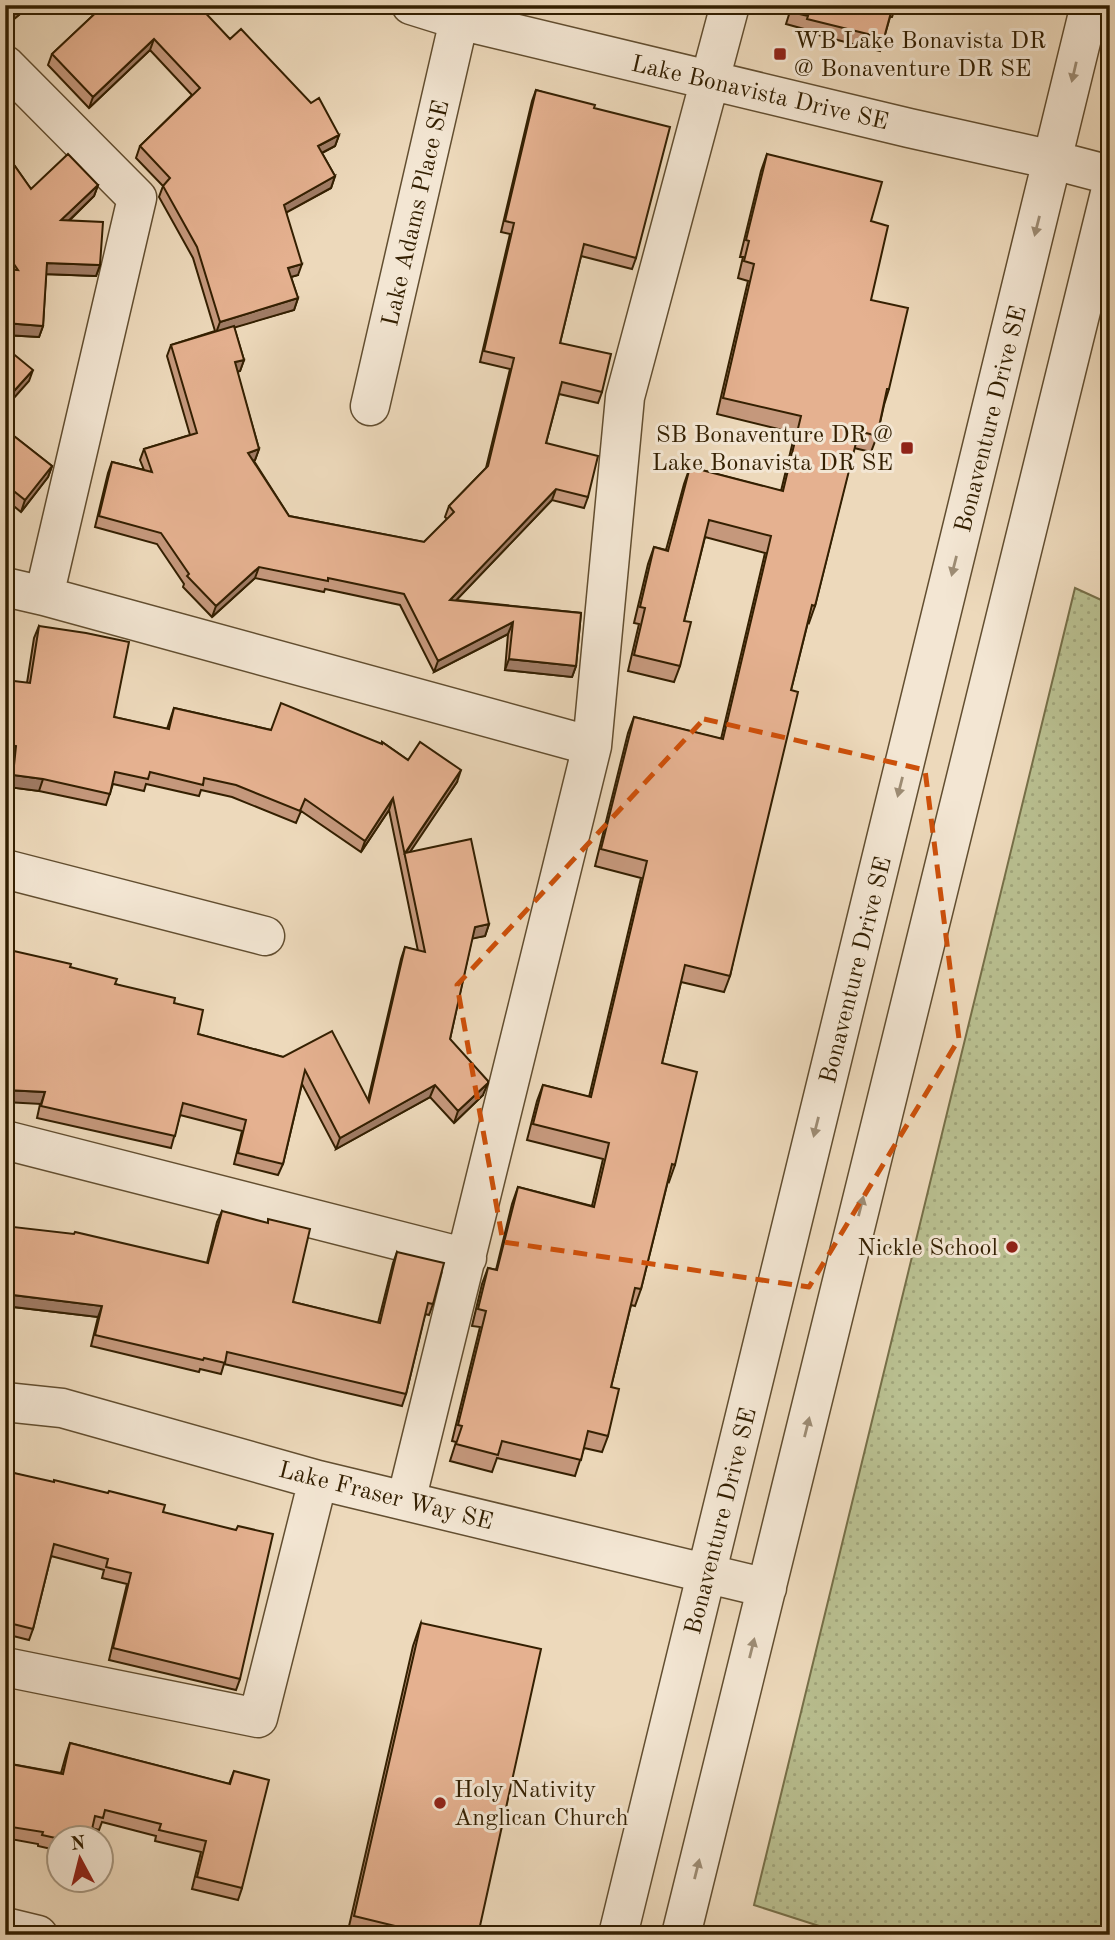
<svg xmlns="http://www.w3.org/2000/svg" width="1115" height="1940" font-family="'Old Standard TT',serif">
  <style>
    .park { fill: url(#park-dots); stroke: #766f48; stroke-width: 2 }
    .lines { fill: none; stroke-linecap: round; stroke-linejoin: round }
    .minor-casing { stroke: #624e30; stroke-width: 41 }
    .minor { stroke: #f3e6d3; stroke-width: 38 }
    .wall { fill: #c5987c; stroke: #331f01; stroke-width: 2 }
    .shaded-wall { fill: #a07c65; stroke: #331f01; stroke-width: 2 }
    .building { fill: #e5b190; stroke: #331f01; stroke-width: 2 }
    .oneway { fill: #9d8c74 }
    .marked { fill: none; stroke: #cd500a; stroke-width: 5; stroke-dasharray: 14 9; stroke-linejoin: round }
    .poi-dot { fill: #8f2418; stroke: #f3e6d3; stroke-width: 2.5 }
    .labels { text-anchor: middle; stroke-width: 6; stroke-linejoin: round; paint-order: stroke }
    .poi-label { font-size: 24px; fill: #331f01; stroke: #f3e6d3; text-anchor: start }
    .street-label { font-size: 24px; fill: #331f01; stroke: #f3e6d3 }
  </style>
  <defs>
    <pattern id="park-dots" width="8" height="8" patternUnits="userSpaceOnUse" patternTransform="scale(1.75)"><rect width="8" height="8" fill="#b9bf90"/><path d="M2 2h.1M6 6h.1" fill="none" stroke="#a0a47a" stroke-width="1.8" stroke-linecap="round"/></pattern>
  </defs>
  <rect width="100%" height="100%" fill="#edd9bb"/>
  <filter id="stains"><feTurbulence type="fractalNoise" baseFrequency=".00286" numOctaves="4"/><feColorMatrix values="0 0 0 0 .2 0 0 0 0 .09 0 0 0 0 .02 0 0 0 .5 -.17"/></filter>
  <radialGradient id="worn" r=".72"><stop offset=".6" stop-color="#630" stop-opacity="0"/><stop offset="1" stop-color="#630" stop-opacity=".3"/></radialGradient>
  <path class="park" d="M1075,588l35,16v1331h-263l-93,-30z"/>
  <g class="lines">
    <g class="minor-casing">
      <path id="minor" d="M411,5l48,15 450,108 144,32 57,15
        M5,65l132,133 -93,398
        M370,406l89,-386
        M5,587l39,9 548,150
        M5,869l260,67
        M5,1140l462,118
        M5,1402l57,6 256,72 449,108
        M406,1501l186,-755 33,-349 105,-392
        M5,1667l253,51 60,-238
        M5,1927l33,8
        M618,1935l472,-1930
        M681,1935l429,-1742"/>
    </g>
    <use href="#minor" class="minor"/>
  </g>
  <path class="wall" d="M5,5h26l-23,19 -3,-3z
    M104,5l126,34 109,96 -4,11 -13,7 13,23 -4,12 -45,24 12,63 -7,2 7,21 -4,12 -60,17 10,33 -4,11 -3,1 22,77 -4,11 -1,1 35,55 135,26 23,-23 -2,-2 4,-11 37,-38 24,-99 -30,-7 30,-128 -9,-2 31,-131 4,-11 58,18 42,150 -4,11 -51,-13 -21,87 42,49 -4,11 -39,-9 -13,49 42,54 -4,11 -32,-8 -96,100 125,13 -5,53 -4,11 -67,-7 3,-36 -74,38 -34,-67 -75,-16 -1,3 -69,-14 -43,39 -29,-30 1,-3 -27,-40 -62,-17 13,-54 4,-11 32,8 -4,-10 4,-11 46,-14 -23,-79 4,-11 44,-14 -22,-73 -34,-61 4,-11 -27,-28 4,-12 52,-51 -42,-45 -61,58 -41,-43 4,-11z
    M792,5h104l-4,12h-2l-6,21 -4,13 -77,-20 1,-2 -18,-5z
    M5,152l26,37 67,-4 -4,11 -25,25 31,44 -4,11 -50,-2 -3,52 -4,11 -34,-2z
    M767,154l104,67v79l18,89 -5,16 -7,31 -6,16 -17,-4 -39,158 -6,17 -1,-1 -17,68 -61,286 -6,16 -43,-10 -19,81 13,102 -6,17 -1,-1 -27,108 -6,17 -4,-1 -20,82 -3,49 -6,16 -18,-4 -9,28 -78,-18 -5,14 -42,-11 6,-19 -4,-1 28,-114 -8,-1 10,-42 6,-16 8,2 16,-66 6,-17 74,19 11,-47 -76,-19 10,-39 6,-16 46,12 52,-219 -46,-12 33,-133 6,-16 87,22 44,-186 -60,-16 -21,84 -4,45 -6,16 -46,-11 11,-47 -5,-1 14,-59 6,-17 12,3 18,-66 6,-17 91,24 14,-58 -78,-19 31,-133 -10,-3 5,-21h-3l21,-86z
    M5,429l47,37 -4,11 -27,35 -16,-13z
    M39,626l75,91 53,12 7,-21 97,22 110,14 1,-2 26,18 49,22 -48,70 80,72 -4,12 -13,2 -22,101 33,56 -29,28 -24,-26 -94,52 -34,-65 -19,80 -5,11 -44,-11 8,-33 -62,-16 -9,33 -134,-30 33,-151 45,17 59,19 24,31 85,23 85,43 33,-141 4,-12 13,4 -29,-141 -28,42 -60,-41 -5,12 -64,-26 -31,-7 -2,6 -53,-12 -2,7 -31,-7 -7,21 -67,-14 -31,-4 4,-29 15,-75 7,-45z
    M222,1211l71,91 85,21 15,-60 4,-11 36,52 -4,11 -4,-1 -19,80 -4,12 -178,-42 -3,10 -21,-5 -1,3 -108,-26 7,-29 -93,-11 202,-43 10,-41z
    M5,1471l158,41 77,167 -4,11 -127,-30 18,-76 -25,-6 2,-8 -53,-14 -18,73 -4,11 -24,-6z
    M421,1623l57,312h-131l66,-289z
    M70,1743l159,41 5,-13 8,117 -4,12 -46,-11 9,-37 -46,-11 1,-5 -54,-14 -3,8 -7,-2 -32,10v13l-22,-5v-2l-33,-6v-75l56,10 5,-18z"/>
  <path class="shaded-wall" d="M21,5h10l-23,19 4,-11z
    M154,39l-4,11 -61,58 4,-11z
    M339,135l-4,11 -21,11 4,-11z
    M335,176l-4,12 -51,28 4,-11z
    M98,185l-4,11 -37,36 4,-12z
    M47,263l53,2 -4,11 -53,-2z
    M302,264l-4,11 -14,4 4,-11z
    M298,298l-4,12 -78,23 4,-11z
    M5,323l38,3 -4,11 -34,-2z
    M244,360l-4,11 -9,2 4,-11z
    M33,370l-4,11 -24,27v-7z
    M259,449l-4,11 -11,4 4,-11z
    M52,466l-4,11 -27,35 4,-12z
    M556,489l-4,11 -106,111 4,-11z
    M259,567l-4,11 -43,39 4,-11z
    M513,622l-5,12 -74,38 4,-11z
    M509,659l67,7 -4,11 -67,-7z
    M5,744l11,2 -4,12 -7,-1z
    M461,770l-4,12 -51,76 -1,-4z
    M13,775l30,4 -4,12 -31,-4z
    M393,798l-4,12 -28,42 4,-11z
    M489,924l-4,12 -14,3 4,-12z
    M488,1083l-5,12 -29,28 4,-12z
    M435,1085l-5,12 -94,52 4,-11z
    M5,1090l40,2 -4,12 -36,-2z
    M5,1294l97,12 -4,11 -93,-11z"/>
  <path class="building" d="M6,5h15l-9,8z
    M104,5h94l32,34 11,-10 70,74 8,-5 20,37 -21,11 17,30 -51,29 18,59 -14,4 10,30 -78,24 -23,-75 -34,-61 7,-8 -30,-32 60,-58 -46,-49 -61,58 -41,-43z
    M793,5h100l-9,33 -77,-19 1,-3 -17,-4z
    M536,90l59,15 -1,3 76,19 -34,131 -52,-14 -24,99 51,11 -9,38 -40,-10 -16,61 52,13 -10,41 -32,-8 -106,111 131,13 -5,53 -67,-7 4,-37 -75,39 -34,-67 -76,-16v3l-69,-14 -43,39 -29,-30 2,-2 -28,-41 -62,-17 13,-54 40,10 -8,-23 53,-16 -26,-88 63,-19 10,34 -9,2 24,87 -11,4 41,63 135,26 30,-30 -5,-6 39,-40 26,-108 -30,-7 30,-128 -9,-2z
    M5,152l26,37 37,-35 30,31 -37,35 42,2 -3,43 -53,-2 -4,63 -38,-3v-54l13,1 -13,-19z
    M767,154l115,28 -11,39 17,5 -17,74 37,8 -19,81h-2l-10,47 -18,-5 -44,175 -3,-1 -21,85 7,2 -68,284 -45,-11 -23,98 35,9 -22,93 -3,-1 -31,125 -6,-1 -24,99 8,2 -11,47 -20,-5 -7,29 -79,-19 -4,14 -42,-11 6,-18 -4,-1 28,-114 -8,-2 10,-41 9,2 21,-83 76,20 15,-64 -76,-19 10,-39 48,12 56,-236 -46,-12 33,-132 89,22 48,-203 -62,-16 -25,101 7,1 -11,44 -46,-11 11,-47 -5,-1 14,-60 14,4 22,-84 93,24 18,-75 -78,-18 31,-134 -10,-3 5,-20 -3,-1z
    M5,347l28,23 -28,31z
    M5,429l47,37 -27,34 -20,-16z
    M39,626l47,7 43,9 -15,75 55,12 5,-21 97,22 10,-27 101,41v-2l26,18 12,-18 41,28 -56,83 66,-14 18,85 -14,3 -25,112 38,42v2l-30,28 -23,-26 -95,53 -35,-68 -22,94 -45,-11 8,-33 -63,-17 -8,33 -134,-30 4,-14 -40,-2v-141l66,15 -1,3 47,12 -2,5 60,14 -1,5 29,7 -5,24 85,23 49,-26 37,71 36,-155 20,5 -32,-154 -28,43 -60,-42 -5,12 -64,-26 -32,-7 -1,7 -53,-13 -2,7 -33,-7 -5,22 -67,-15 -30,-4 3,-29 -11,-2v-64l25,3z
    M222,1211l46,12v-4l42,10 -17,73 87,21 17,-71 47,11 -11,41 -5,-1 -22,91 -179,-42 -2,11 -21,-5 -1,2 -108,-25 7,-29 -97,-12v-68l69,8 1,-2 133,31z
    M5,1471l49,11v-2l54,13 1,-2 56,14 -2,7 73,18 2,-4 35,8 -33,145 -127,-31 18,-75 -25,-6 2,-8 -54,-15 -21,85 -28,-7z
    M421,1623l120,26 -63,286h-46l-78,-19z
    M70,1743l160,41 4,-13 35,9 -27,108 -45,-11 9,-36 -47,-11 2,-6 -56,-14 -2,8 -8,-2 -5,22 -30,1 -18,-4 1,-3 -38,-6v-63l58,11z"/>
  <defs><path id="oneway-solid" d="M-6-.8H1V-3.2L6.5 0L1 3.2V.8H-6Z" transform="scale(1.75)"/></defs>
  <g class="oneway">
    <use href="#oneway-solid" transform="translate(1074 72) rotate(103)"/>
    <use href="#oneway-solid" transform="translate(1037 226) rotate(104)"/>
    <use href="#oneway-solid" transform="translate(954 566) rotate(104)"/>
    <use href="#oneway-solid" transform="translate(900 787) rotate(104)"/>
    <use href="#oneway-solid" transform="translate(816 1127) rotate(104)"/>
    <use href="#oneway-solid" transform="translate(861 1206) rotate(-76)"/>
    <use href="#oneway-solid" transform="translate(807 1427) rotate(-76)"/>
    <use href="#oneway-solid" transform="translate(752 1648) rotate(-76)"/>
    <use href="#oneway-solid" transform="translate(697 1869) rotate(-76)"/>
  </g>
  <path class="marked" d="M704,719l221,51 34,269 -150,248 -306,-45 -46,-257z"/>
  <g class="poi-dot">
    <rect x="773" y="47" width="14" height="14" rx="3.5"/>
    <rect x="900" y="441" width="14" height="14" rx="3.5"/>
    <circle cx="1012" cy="1247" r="7"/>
    <circle cx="440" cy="1803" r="7"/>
  </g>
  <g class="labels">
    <g class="poi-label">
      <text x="794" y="48">WB Lake Bonavista DR<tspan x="794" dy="28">@ Bonaventure DR SE</tspan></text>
      <text x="893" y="442" text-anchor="end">SB Bonaventure DR @<tspan x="893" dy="28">Lake Bonavista DR SE</tspan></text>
      <text x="998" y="1255" text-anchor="end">Nickle School</text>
      <text x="454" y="1797">Holy Nativity<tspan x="454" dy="28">Anglican Church</tspan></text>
    </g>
    <g class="street-label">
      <text transform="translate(760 92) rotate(13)" y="8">Lake Bonavista Drive SE</text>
      <text transform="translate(415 213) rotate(-77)" y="8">Lake Adams Place SE</text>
      <text transform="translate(990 419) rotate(-76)" y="8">Bonaventure Drive SE</text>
      <text transform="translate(855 970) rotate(-76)" y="8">Bonaventure Drive SE</text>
      <text transform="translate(386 1495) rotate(14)" y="8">Lake Fraser Way SE</text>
      <text transform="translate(720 1521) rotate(-76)" y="8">Bonaventure Drive SE</text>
    </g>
  </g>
  <rect width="1115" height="1940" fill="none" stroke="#edd9bb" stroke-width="28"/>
  <rect x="7" y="7" width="1101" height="1926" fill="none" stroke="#331f01" stroke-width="3.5"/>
  <rect x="14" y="14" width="1087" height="1912" fill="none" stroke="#331f01" stroke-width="2"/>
  <g transform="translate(80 1859) rotate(353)"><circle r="33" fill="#f3e6d3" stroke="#a6967f" stroke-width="2"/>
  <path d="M0-5L12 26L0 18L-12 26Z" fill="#8f2418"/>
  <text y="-10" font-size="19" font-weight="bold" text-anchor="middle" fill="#331f01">N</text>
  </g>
  <rect width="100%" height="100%" filter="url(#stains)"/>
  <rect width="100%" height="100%" fill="url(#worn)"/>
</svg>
